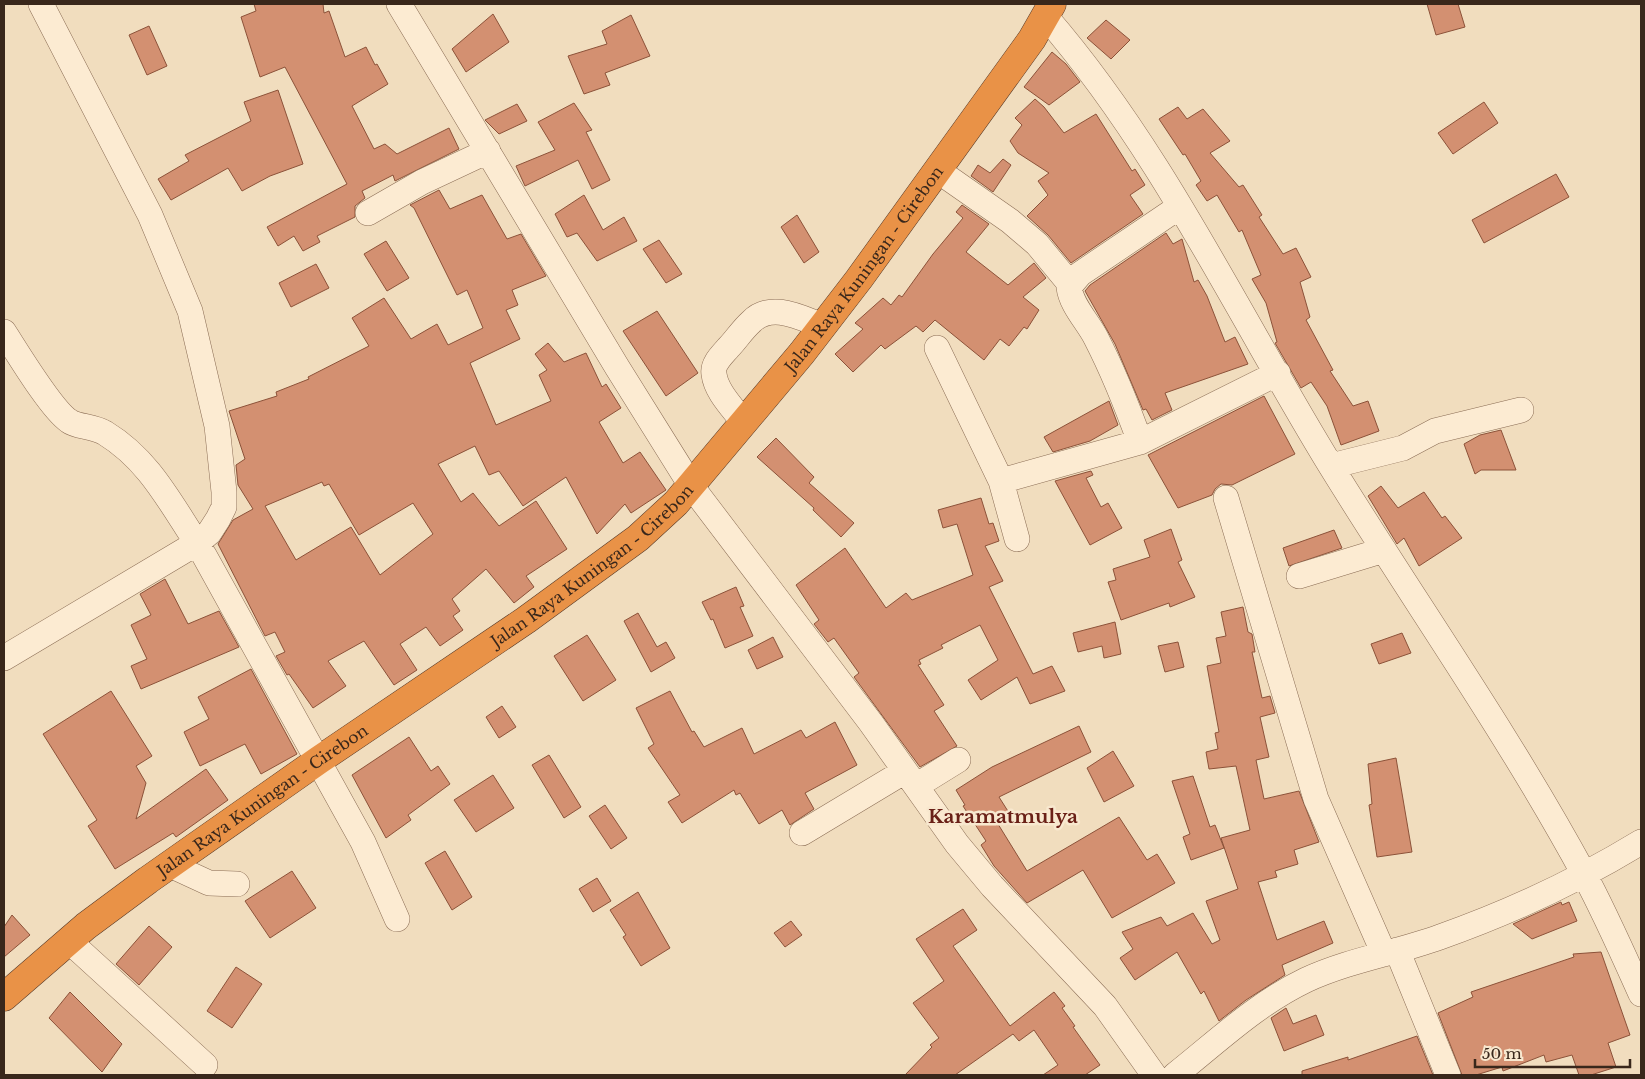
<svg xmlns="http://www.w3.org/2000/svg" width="1645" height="1079" font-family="'Libre Baskerville',serif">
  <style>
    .building { fill: #d39071; stroke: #8c5239; fill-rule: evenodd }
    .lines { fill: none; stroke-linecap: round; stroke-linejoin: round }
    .minor-casing { stroke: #8b6d55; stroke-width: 26 }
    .highway-casing { stroke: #583b2a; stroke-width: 29 }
    .minor { stroke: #fcebd2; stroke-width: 25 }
    .highway { stroke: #e99247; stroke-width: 28 }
    .labels { text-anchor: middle; stroke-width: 5; stroke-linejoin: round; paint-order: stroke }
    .street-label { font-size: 16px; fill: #39271b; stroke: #f8e8cf }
    .quarter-label { font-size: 19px; font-weight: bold; fill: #6a2017; stroke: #f8e8cf }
  </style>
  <rect width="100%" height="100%" fill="#f1ddbe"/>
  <path class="building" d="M254,4h69l1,9 5,-2 16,46 21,-10 9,18 2,-1 11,20 -36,22 22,43 11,-5 12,10 52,-26 10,21 -64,32 -2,-6 -31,16 3,7 -10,8v11l-38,19 3,6 -17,9 -9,-15 -16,10 -11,-19 80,-43 -62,-117 -25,10 -19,-60 15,-6z
    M1427,4h31l7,23 -29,8z
    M493,14l16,28 -43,30 -14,-23z
    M631,15l19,41 -45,17 5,12 -26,9 -16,-38 39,-12 -5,-13z
    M1106,20l24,20 -19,19 -24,-21z
    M149,26l18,40 -20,9 -18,-40z
    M1052,52l14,12 14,18 -31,23 -25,-18z
    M278,90l25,74 -33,12 -28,15 -14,-23 -57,32 -13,-21 31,-18 -4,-6 66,-34 -7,-19z
    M1035,99l9,8 20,26 32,-19 36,57 3,-2 10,16 -15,10 13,19 -72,49 -23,-28 -21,-19 21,-21 -10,-14 11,-8 -31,-20 -8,-12 12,-16 -7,-7z
    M1484,102l14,21 -45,31 -15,-21z
    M574,103l18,27 -6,2 24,48 -18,9 -14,-29 -53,26 -9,-20 39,-16 -17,-28z
    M517,104l10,17 -28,13 -14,-14z
    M1178,107l9,12 16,-10 27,32 -20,12 29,34 4,-2 19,30 -3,2 24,37 13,-6 15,29 -11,5 10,35 -4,3 27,50 -3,1 23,35 15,-5 11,30 -38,14 -14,-39 -16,-24 -10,6 -26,-45 2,-1 -11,-39 -14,-24 9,-4 -19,-45 -3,2 -22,-37 -10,6 -11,-16 5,-4 -16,-27 -2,1 -24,-36z
    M1003,159l8,6 -18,27 -22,-16 7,-11 12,8z
    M1556,174l13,23 -85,46 -12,-23z
    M439,190l11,19 32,-14 25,44 14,-5 25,42 -34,14 6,15 -12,5 14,29 -50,24 26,62 55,-24 -12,-26 8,-5 -12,-16 13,-11 16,19 22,-9 16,34 4,-3 15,24 -22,14 24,41 17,-11 26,38 -35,23 -6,-9 -28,30 -31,-57 -43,29 -24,-35 -10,4 -14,-29 -37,18 23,38 12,-9 26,33 37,-25 31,48 -41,27 8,11 -20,16 -28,-34 -34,30 8,12 -7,5 10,14 -23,16 -14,-19 -26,17 17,26 -23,15 -30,-44 -36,20 18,25 -33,22 -24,-34 -2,1 -11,-19 9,-4 -10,-20 -10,4 -47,-92 15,-24 20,-11 -15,-24 -2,-20 9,-6 -16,-48 48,-15 -1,-4 33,-13 -1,-2 61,-31 -17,-28 32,-20 27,41 26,-15 11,21 35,-17 -16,-38 -10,5 -43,-87 -4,-3zM322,482l2,4 5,-2 30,51 54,-32 20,31 -53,41 -29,-48 -55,33 -31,-54z
    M584,195l19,35 21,-13 13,24 -40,20 -20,-28 -10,4 -12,-23z
    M962,205l27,19 -23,28 42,33 26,-22 12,15 -23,19 16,13 -12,19 -3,-2 -15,19 -9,-7 -16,21 -49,-40 -12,12 -7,-6 -31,23 -4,-4 -28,27 -18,-18 28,-25 -8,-6 28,-25 8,7 8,-10 3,2 31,-43 30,-36 -7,-6z
    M797,215l22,37 -15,11 -23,-36z
    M1166,233l7,11 9,-5 12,43 4,-2 9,16 18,46 10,-5 13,27 -83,29 7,17 -20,10 -6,-11 -3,1 -28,-66 -30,-53 5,-6z
    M659,240l23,34 -16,9 -23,-34z
    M386,241l23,37 -22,13 -23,-37z
    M316,264l13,24 -38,19 -12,-24z
    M657,311l41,62 -32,23 -43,-65z
    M1264,396l31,58 -63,31 -11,-1 -6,5 -3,6 -34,13 -30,-53z
    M1109,401l9,24 -28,16 -37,11 -9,-15z
    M1501,430l15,40h-35l-6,4 -11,-30 16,-9z
    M776,438l38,39 -5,6 45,40 -13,14 -28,-27 1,-2 -57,-51z
    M1091,471l2,4 -7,3 15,29 7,-4 14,25 -32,17 -35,-64z
    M1381,486l17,22 26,-16 18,26 3,-2 17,22 -43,28 -15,-28 -7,6 -29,-48z
    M981,498l8,26 4,-1 6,18 -14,5 18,35 -14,6 44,87 19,-8 13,25 -35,13 -13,-27 -36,23 -13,-20 30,-20 -18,-35 -39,20 2,3 -24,12 2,4 -3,1 26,40 -10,6 23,35 -37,21 -66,-90 5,-4 -25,-35 -6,4 -14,-18 5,-4 -23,-35 49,-37 41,60 20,-15 6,7 61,-25 -16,-51 -14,4 -5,-18z
    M1171,529l11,31 -4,2 17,35 -25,10 -1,-4 -48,17 -13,-38 8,-2 -3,-11 37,-12 -6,-17z
    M1334,530l8,18 -53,18 -6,-18z
    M165,579l23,45 31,-13 20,36 -98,42 -10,-23 16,-7 -16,-34 20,-10 -11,-21z
    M736,587l8,19 -4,1 13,29 -28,12 -12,-29 -2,1 -9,-18z
    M1243,607l5,25 4,2 3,18h-3l10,46 8,-2 5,17 -15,4 9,40 -13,3 8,39 35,-8 20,51 -25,8 4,14 -23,7 2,6 -19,5 19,58 47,-19 9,22 -51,22 3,10 -39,25 -27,21 -15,-30 -3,3 -24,-42 -42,28 -15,-22 13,-9 -11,-17 39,-15 6,9 26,-13 19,31 8,-4 -14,-39 32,-12 -17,-51 29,-8 -14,-64 -27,3 -3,-17 12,-3 -3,-16 4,-1 -12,-66 14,-3 -5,-25 10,-2 -5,-24z
    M638,613l19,34 9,-5 9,16 -24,14 -27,-51z
    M1115,622l6,32 -17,4 -2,-12 -24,6 -5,-19z
    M1402,633l9,20 -32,11 -8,-20z
    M587,635l29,45 -33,21 -29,-45z
    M773,637l10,20 -26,12 -9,-19z
    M1178,642l6,25 -19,5 -7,-26z
    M251,669l46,85 -36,20 -16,-30 -45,22 -16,-34 25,-13 -11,-22z
    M111,691l41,65 -16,10 10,17 -10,36 70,-50 22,31 -52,37 -3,-4 -58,36 -27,-43 9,-6 -54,-86z
    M670,691l22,41 2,-1 10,16 38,-19 12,26 47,-24 5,8 29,-16 22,43 -52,28 9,16 -24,16 -8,-15 -23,14 -19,-31 -4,2 -2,-5 -52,33 -14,-21 12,-7 -32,-47 6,-4 -18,-36z
    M502,706l14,21 -17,11 -13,-21z
    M1079,726l12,26 -92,45 12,19 -13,8 29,47 92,-54 28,43 10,-6 18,29 -63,35 -29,-48 -56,33 -33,-37 -13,-21 5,-4 -23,-35 2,-1 -9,-15 36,-23z
    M409,737l22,34 7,-5 12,18 -42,31 3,5 -25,18 -34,-63z
    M1113,751l21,35 -30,16 -17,-34z
    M549,755l32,52 -17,11 -32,-53z
    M1396,758l16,94 -35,5 -8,-52 3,-1 -4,-40z
    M493,775l21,33 -38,24 -22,-32z
    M1193,776l17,51 5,-2 9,23 -33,12 -8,-23 7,-3 -18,-53z
    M605,805l22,33 -16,11 -22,-33z
    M445,851l27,46 -20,13 -27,-47z
    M292,871l24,37 -46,30 -25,-37z
    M597,878l14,23 -18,11 -14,-23z
    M638,892l32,56 -29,18 -18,-29 3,-2 -16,-25z
    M1561,902l1,3 7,-3 8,19 -45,18 -19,-15z
    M963,909l14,21 -24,16 57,80 44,-34 11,14 -3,2 13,18 -2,1 27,38 -15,10h-42l15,-10 -24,-35 -15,11 -6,-7 -58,41h-50l27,-28 -2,-2 9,-7 -26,-35 31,-22 -28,-42z
    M12,915l18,20 -26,22v-30z
    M791,921l11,14 -17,12 -11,-14z
    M149,926l23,21 -33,38 -23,-21z
    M1601,952l29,83 -22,8 8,24 -25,8h-12l-7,-20 -26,7 -2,-7 -41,16 -1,-4 -26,8h-14l-24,-62 35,-16 -2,-5 103,-35 -1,-3z
    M236,967l26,17 -30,44 -25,-17z
    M70,992l52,52 -20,28 -53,-54z
    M1286,1008l7,16 23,-9 8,20 -40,16 -13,-33z
    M1417,1036l16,39h-131v-4l46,-14v3z"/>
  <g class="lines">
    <g class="minor-casing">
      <path id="minor" d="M399,4l218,363 75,120 179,236 86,121 35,42 113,120 49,69
        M1046,17c117,135 193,300 286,451 84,136 176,266 252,406 21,39 39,80 57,120
        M937,170l73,51 27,23 33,40
        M368,213l54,-31 66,-31
        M4,332c13,20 47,77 65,89 8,6 24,5 36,12 44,27 64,68 92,110
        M937,348l64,133 16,58
        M744,423c-10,-14 -28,-31 -30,-49 -2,-10 8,-19 14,-26 8,-8 14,-18 23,-26 20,-21 50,-4 72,4
        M1140,442c-13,-36 -27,-71 -44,-104 -8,-16 -25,-33 -27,-51l11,-13 99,-67
        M1331,466l72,-18 32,-17 86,-21
        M1001,481l139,-39 138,-69
        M1226,498l90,301 68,155
        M204,555l159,287 34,77
        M1299,576l85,-26
        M4,658l193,-115 12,-10 9,-14 6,-12v-15l-7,-66 -27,-115 -40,-96 -109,-211
        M916,786l42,-26
        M802,833l103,-62
        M170,865l39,18 28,1
        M69,941l136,124
        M1397,950l51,125
        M1175,1075c43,-34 81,-71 131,-95 43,-20 90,-27 134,-43 71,-25 137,-56 201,-95"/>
    </g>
    <g class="highway-casing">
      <g id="highway">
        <path id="s1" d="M4,997l82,-71 62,-46 171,-120 207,-140 112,-82 38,-35 126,-150 57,-74 173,-240 20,-35"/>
      </g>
    </g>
    <use href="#minor" class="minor"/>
    <use href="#highway" class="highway"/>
  </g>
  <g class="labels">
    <g class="street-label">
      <text dy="6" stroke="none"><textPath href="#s1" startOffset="1135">Jalan Raya Kuningan - Cirebon</textPath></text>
      <text dy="6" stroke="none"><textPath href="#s1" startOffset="730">Jalan Raya Kuningan - Cirebon</textPath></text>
      <text dy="6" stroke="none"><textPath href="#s1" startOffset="325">Jalan Raya Kuningan - Cirebon</textPath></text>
    </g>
    <g class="quarter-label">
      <text x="1003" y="823">Karamatmulya</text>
    </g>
  </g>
  <rect width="1645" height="1079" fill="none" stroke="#39271b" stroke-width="10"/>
  <path d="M1475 1059v8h155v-8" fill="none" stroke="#39271b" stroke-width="2.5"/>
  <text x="1482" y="1059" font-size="15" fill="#39271b" stroke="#f8e8cf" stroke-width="4" paint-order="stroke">50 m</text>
</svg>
